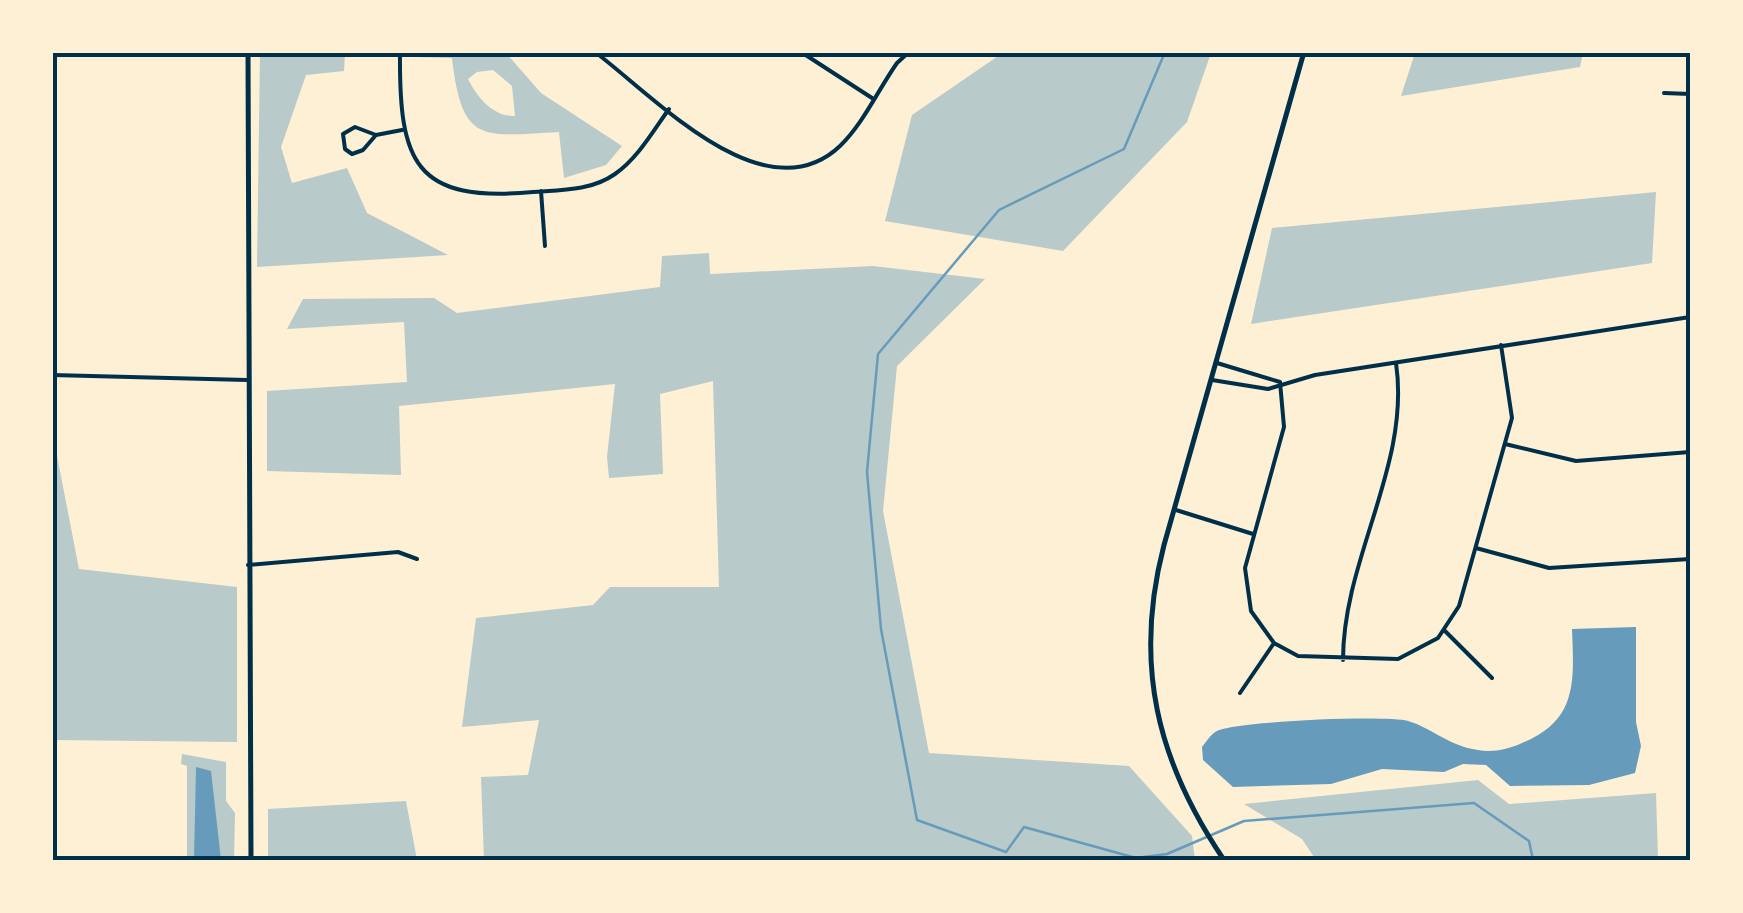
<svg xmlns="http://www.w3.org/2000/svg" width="1743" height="913" font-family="'Zilla Slab',serif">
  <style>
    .green { fill: #b9caca; fill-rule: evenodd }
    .water { fill: #669bbc }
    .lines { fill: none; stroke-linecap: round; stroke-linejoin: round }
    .stream { stroke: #669bbc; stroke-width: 2.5 }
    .minor { stroke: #003049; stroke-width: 4 }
    .tertiary { stroke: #003049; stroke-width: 5 }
    .secondary { stroke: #003049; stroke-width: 5 }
    .neatline { fill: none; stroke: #003049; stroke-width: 4 }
  </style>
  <rect width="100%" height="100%" fill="#fdf0d5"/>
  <path class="green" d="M1004,52h207v1l-24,69 -124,129 -178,-30 27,-106z
    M260,53h85l-1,18 -38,4 -25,72 11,36 55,-15 20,45 81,42 -191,12z
    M416,53h90l35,40 81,53 -16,19 -42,13 -5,-46c-77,4 -97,13 -107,-74l-36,-1zM493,70l19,16 3,30c-22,1 -38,-19 -47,-37l9,-7z
    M1415,53v-1l168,1 -3,14 -179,29z
    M1656,192l-4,71 -401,61 21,-96z
    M709,253l1,21 163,-8 112,13 -88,87 -14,145 46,242 200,13 63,70 3,24h-711l-3,-83 47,-2 11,-55 -77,7 14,-109 117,-13 17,-18h109l-6,-206 -53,13 3,80 -54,4 -2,-21 8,-73 -216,22 2,69 -134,-4v-80l140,-9 -3,-60 -117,7 16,-30 131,-1 23,15 203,-26 2,-31z
    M52,430l27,139 158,18v155l-184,-2z
    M182,754l44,8v39l9,12 -1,47h-47v-94l-6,-2z
    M1478,780l31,24 147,-11 2,67h-342l-14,-21 -58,-35z
    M406,801l11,59h-149v-51z"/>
  <path class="water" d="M1636,627v95l5,24 -6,27 -46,12 -79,1 -24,-21 -23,-1 -19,8 -62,-3 -51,15 -98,3 -30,-27 -1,-13c4,-5 9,-13 15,-16 22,-10 168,-16 191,-10 24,7 41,25 70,29 14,3 31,-1 44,-7 56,-23 52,-62 50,-114z
    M196,767l15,4 10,89h-27z"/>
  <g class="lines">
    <path class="stream" d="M1165,52l-41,97 -125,61 -121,144 -11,118 14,157 36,191 89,32 18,-25 112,31 31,-4 77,-33 230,-18 55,38 4,19"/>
    <path class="minor" d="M400,52c-1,110 14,151 133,140 28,-2 58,-1 82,-18 23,-16 38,-43 54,-65
      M595,52c60,45 170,165 245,94 23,-22 38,-56 57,-83l12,-11
      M801,52l71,46
      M1664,93l26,1
      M376,135l-13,15 -11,4 -7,-5 -2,-15 12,-7 21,8 26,-5
      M541,191l4,55
      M1217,363l63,19
      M52,375l195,5
      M1212,380l56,9 47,-14 375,-58
      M1280,382l4,45 -39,141 6,43 23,32 24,13 100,3 40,-21 21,-32 53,-188 -11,-73
      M1505,444l71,17 114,-9
      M1176,510l77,24
      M1476,548l73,20 141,-9
      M248,565l150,-13 19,7
      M1445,631l47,47
      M1343,660c0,-102 68,-195 53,-297
      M1240,693l34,-50"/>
    <path class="tertiary" d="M248,52l3,808"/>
    <path class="secondary" d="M1224,860c-67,-99 -91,-196 -60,-315l140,-493"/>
  </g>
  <rect width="1743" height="913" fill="none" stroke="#fdf0d5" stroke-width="110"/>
  <rect x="55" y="55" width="1633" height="803" class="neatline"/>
</svg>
